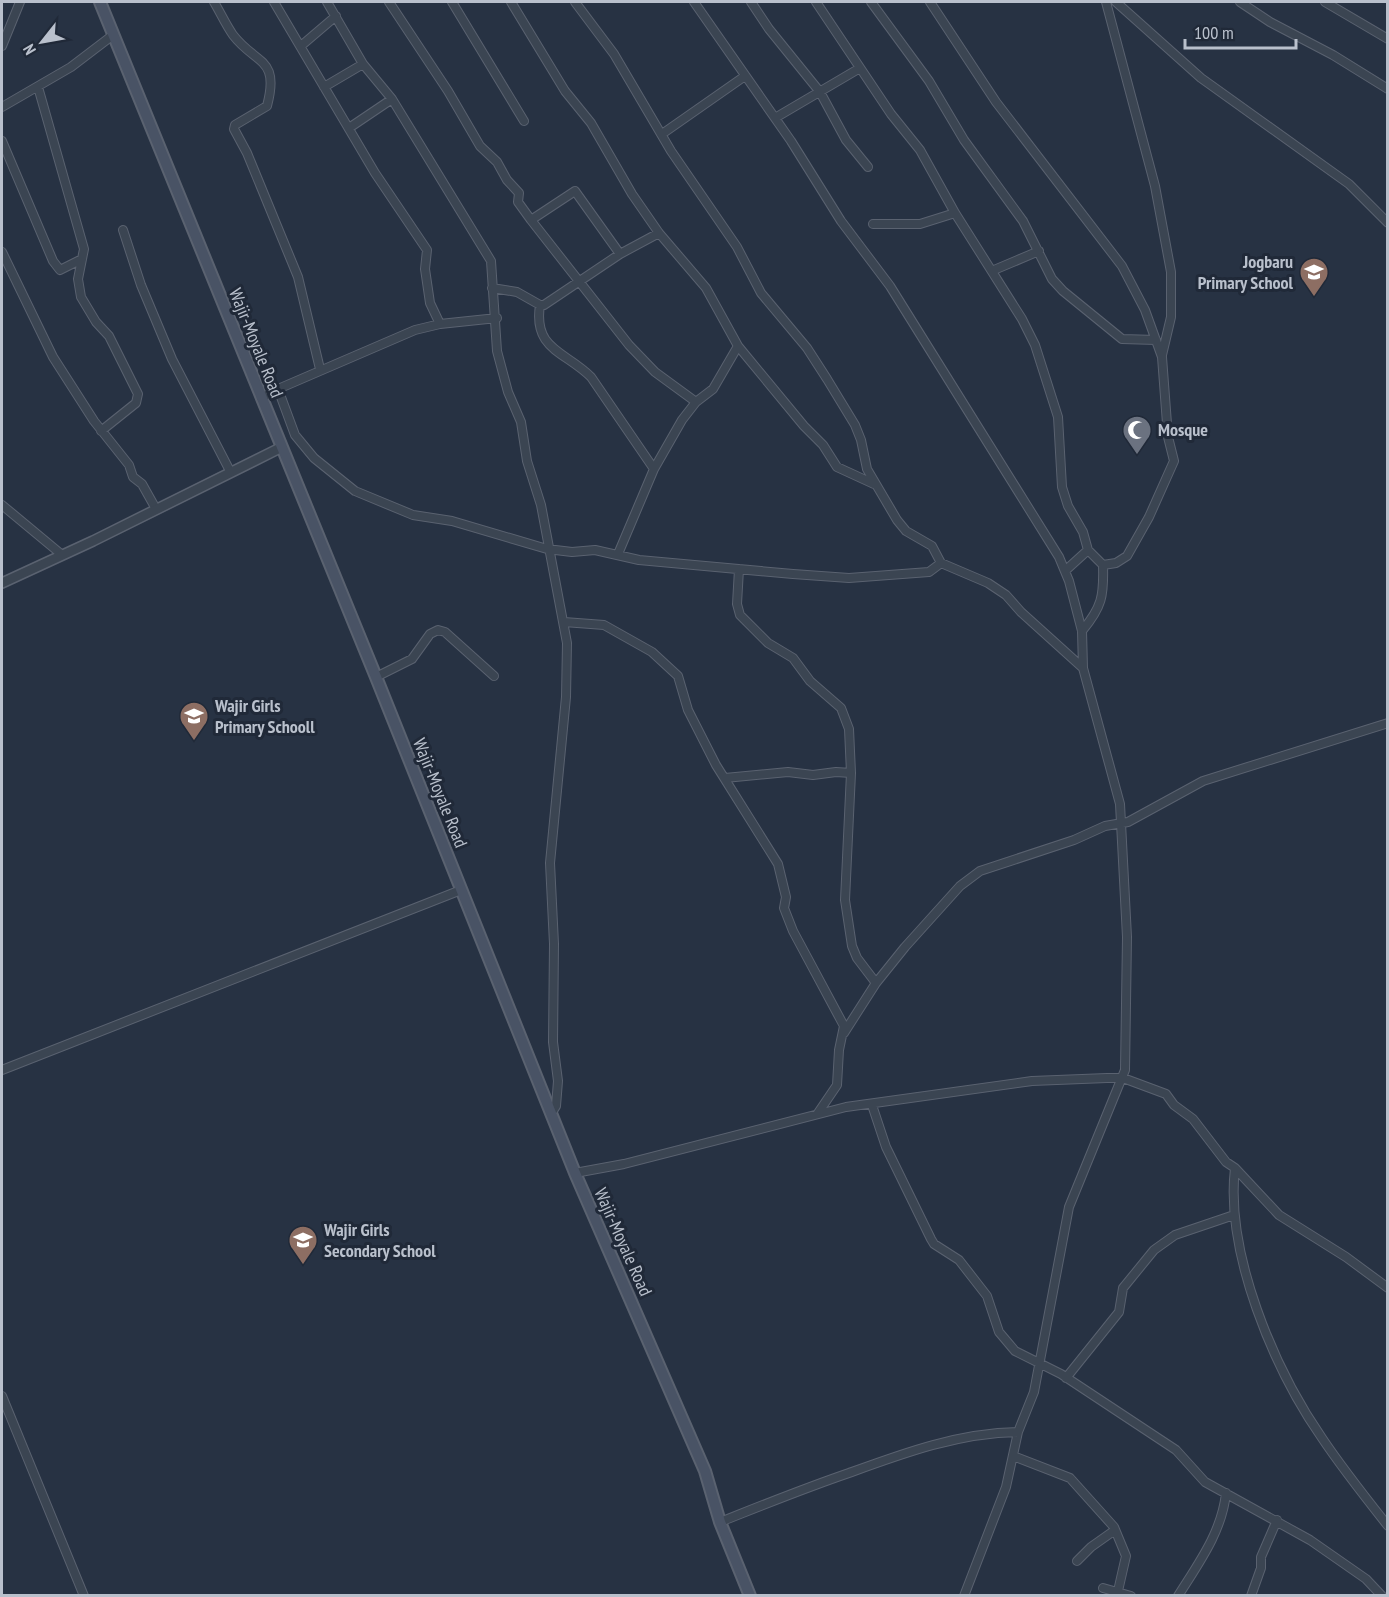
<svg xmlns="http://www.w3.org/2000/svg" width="1389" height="1597" font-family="'PT Sans Narrow',sans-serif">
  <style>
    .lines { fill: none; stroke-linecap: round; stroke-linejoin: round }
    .minor-casing { stroke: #5a6270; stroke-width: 10 }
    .tertiary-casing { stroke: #5a6270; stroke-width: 12 }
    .secondary-casing { stroke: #5a6270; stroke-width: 14 }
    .minor { stroke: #3b4552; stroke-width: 8 }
    .tertiary { stroke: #3b4552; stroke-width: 9 }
    .secondary { stroke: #495365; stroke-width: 10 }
    .labels { text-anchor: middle; stroke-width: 6; stroke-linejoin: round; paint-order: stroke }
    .poi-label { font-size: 18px; font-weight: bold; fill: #b9c0cc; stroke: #202938; text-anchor: start }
    .street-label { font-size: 18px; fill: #b9c0cc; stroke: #202938 }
  </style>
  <rect width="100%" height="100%" fill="#273243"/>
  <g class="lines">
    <g class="minor-casing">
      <path id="minor" d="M214,2c6,10 12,23 19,33 23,30 47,22 34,71l-32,19 -1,4 13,24 51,124 22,92
        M274,2l101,171 52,77 -2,19 5,34 10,21
        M327,2l36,62 29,35 99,162 6,90 11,41 13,30 6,39 14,44 26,138 -1,54 -16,166 4,81 -1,98 5,39 -2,25 -5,8
        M389,2l59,89 32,55 17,16 10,18 12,13 -1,9 13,18 98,125 26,27 41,30
        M452,2l72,119
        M511,2l54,89 26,32 41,71 27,39 47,55 32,58 66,80 19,19 14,22 37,17
        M575,2l39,52 57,97 66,96 24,46 46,55 20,31 28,46 6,15 6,29 30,51 9,11 26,15 9,17 47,20 18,12 15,17 62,56
        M694,2l97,139 50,80 49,65 169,271 10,24 13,50 1,37 37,136 7,133 -2,133 -56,137 -35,185 -16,40 -12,55 -42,109
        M751,2l18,27 51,63 26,48 22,27
        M816,2l75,112 29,36 35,63 67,106 13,26 23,72 4,70 6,19 15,26 5,18 -22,20
        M871,2l58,79 35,59 59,81 29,58 11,12 59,48 34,1
        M930,2l66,100 126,164 23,44 17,47 6,80 6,24 -25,56 -22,39 -11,7 -13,2c1,31 -1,42 -21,66
        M1106,2l49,184 16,86v45l-9,38
        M1116,2l85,76 148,106 39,39
        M1240,2l30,20 63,33 55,34
        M1325,2l63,37
        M302,45l34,-29
        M2,46l18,-44
        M38,87l46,162 -6,30 3,18 15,25 13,14 29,58 -2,9 -35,28
        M324,87l39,-23
        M2,107l69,-40 42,-32
        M775,118l85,-50
        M349,128l43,-29
        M662,134l83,-58
        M2,141l51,120 7,9 22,-11
        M531,220l44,-29 45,63
        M873,224h47l35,-11
        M123,230l18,55 31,74 58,112
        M2,252l51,105 41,64 35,44 4,12 9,7 14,25
        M994,270l45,-19
        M492,288l25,4 23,13h4l76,-51 39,-21
        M540,305c-7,45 25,46 51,72l63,92
        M278,389l137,-59 25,-6 57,-6
        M261,398l17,-9 17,46 19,23 41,33 58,24 39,6 95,28 25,3 23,-2 44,10 154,14 56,4 80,-6 12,-9
        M2,505l59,49
        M1088,550l15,15
        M618,554l36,-85 28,-49 14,-18 17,-13 25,-43
        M739,569l-2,35 3,11 28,28 25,15 17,23 31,27 8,21 2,44 -6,127 7,46 5,12 19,25
        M564,622l40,3 48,27 26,24 10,34 28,55 62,99 8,33 -2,11 9,23 51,95 -5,24 -2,35 -19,28
        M376,677l36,-18 18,-25 8,-4 7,2 49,44
        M725,778l63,-6 25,3 23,-3 15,1
        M844,1033l32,-50 29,-36 55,-61 20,-15 94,-31 31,-14 23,-4 75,-41 185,-58
        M2,1070l459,-180
        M872,1105l14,42 45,92 3,5 25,16 28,36 12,36 16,19 46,23 115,76 29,32 105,58 56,39 16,17
        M1235,1168l44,47 67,42 42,31
        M575,1173l49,-9 222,-57 186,-26 75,-3h16l43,16 8,11 19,14 33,43 9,6c-10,85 39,201 87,270 20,30 43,59 66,88
        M1066,1378l53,-66 4,-24 31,-38 21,-15 59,-20
        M2,1396l82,200
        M1013,1456l57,22 44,49 12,29 -8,35
        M720,1522c43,-17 85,-34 129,-49 55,-20 109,-40 169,-41
        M1077,1561l14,-14 24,-17
        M1103,1588l28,8
        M1178,1596c20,-32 44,-64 48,-103
        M1251,1596l10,-28v-11l16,-37"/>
    </g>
    <g class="tertiary-casing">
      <path id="tertiary" d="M2,583l91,-42 187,-93"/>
    </g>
    <g class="secondary-casing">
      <path id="secondary" d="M100,2l276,675 199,496 130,298 15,51 30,74"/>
    </g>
    <use href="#minor" class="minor"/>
    <use href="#tertiary" class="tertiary"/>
    <use href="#secondary" class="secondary"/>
  </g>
  <defs>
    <g id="school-pin" transform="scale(1.5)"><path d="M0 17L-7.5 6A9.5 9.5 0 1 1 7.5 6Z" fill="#8d6e63" stroke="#202938"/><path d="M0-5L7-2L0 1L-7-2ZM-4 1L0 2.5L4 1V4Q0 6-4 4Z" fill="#fff"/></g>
    <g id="mosque-pin" transform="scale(1.5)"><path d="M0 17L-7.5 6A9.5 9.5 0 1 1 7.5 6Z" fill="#6b7280" stroke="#202938"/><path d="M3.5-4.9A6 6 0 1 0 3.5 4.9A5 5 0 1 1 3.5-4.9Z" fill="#fff"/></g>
  </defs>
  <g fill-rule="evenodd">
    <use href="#school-pin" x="1314" y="272"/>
    <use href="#mosque-pin" x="1137" y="430"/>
    <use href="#school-pin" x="194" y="716"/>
    <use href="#school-pin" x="303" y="1240"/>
  </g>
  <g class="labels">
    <g class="poi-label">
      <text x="1293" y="268" text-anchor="end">Jogbaru<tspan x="1293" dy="21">Primary School</tspan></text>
      <text x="1158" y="436">Mosque</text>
      <text x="215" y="712">Wajir Girls<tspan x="215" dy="21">Primary Schooll</tspan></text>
      <text x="324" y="1236">Wajir Girls<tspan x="324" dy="21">Secondary School</tspan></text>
    </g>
    <g class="street-label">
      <text transform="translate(256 343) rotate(68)" y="6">Wajir-Moyale Road</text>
      <text transform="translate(440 793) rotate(68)" y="6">Wajir-Moyale Road</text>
      <text transform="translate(623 1242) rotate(66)" y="6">Wajir-Moyale Road</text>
    </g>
  </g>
  <rect width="1389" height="1597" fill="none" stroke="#b9c0cc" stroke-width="6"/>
  <g transform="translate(42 42) rotate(239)" stroke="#202938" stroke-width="4.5" paint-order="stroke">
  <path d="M0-4.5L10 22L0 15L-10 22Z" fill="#b9c0cc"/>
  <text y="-9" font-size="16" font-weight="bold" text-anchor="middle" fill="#b9c0cc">N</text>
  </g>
  <path d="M1185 39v9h111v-9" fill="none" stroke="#b9c0cc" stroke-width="3"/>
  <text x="1194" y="39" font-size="18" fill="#b9c0cc" stroke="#202938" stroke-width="4.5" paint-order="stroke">100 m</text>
</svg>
